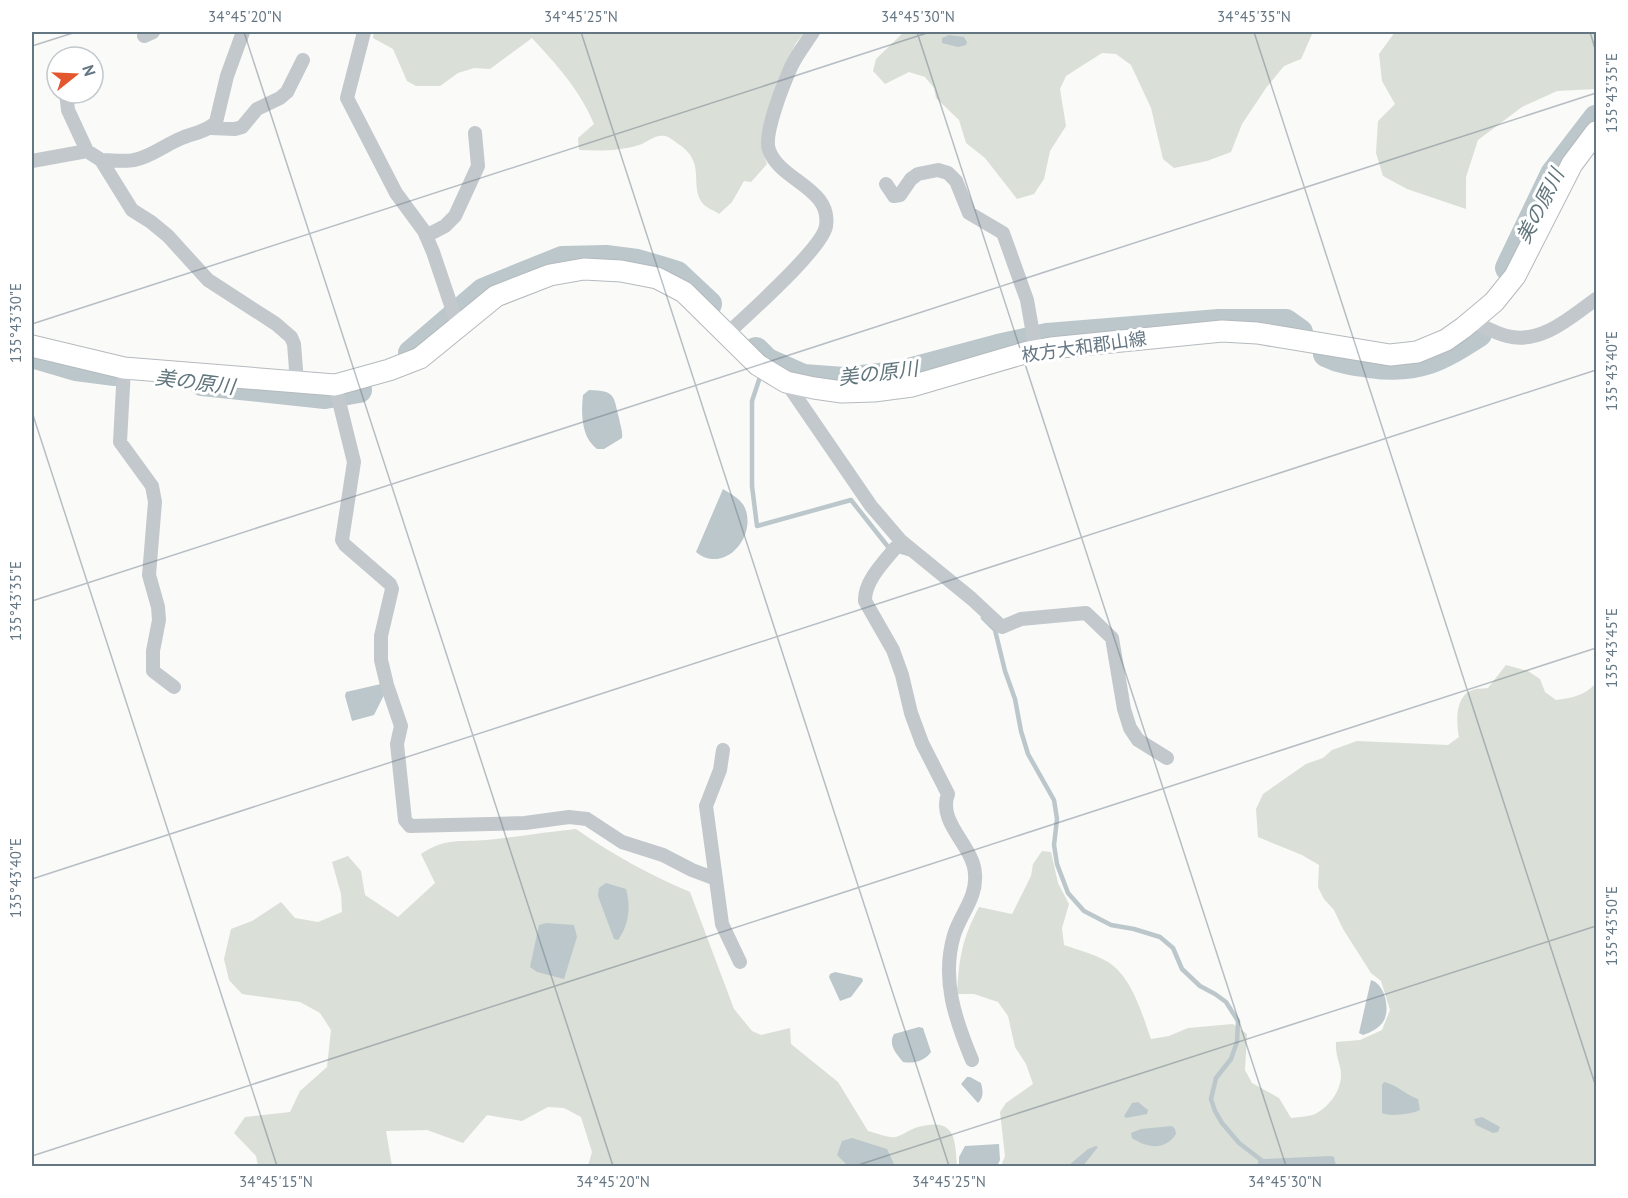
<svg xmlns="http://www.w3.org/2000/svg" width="1628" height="1198" font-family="'PT Sans','Noto Sans JP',sans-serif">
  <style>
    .green { fill: #dadfd7 }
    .water { fill: #bbc7cb }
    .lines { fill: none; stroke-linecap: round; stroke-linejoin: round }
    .stream { stroke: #bbc7cb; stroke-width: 4.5 }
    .river { stroke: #bbc7cb; stroke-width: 26 }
    .primary-casing { stroke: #b5babe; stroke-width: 23 }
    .street { stroke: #c3c8cc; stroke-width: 14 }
    .primary { stroke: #fff; stroke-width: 21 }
    .ticks { fill: none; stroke: #657683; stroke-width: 1.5; stroke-opacity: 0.45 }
    .labels { text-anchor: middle; stroke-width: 6; stroke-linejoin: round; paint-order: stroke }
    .street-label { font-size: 18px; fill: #657683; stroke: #fff }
    .water-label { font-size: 20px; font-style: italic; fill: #60757c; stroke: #fff }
    .neatline { fill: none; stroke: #657683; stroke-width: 2 }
    .ticks-label { font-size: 15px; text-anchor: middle; fill: #657683 }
  </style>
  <rect width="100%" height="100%" fill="#fafaf8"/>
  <path class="green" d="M374,32h431l-9,11 -19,40 -15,67 5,14 -16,18 -7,-1 -12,21 -13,12c-4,-3 -12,-6 -16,-10 -15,-20 5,-41 -26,-61 -3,-2 -7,-6 -12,-7 -10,-2 -17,6 -26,9 -19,6 -40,6 -60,5l-1,-12 16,-14c-14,-34 -38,-60 -62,-86l-42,31 -16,-1 -16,5 -18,13h-24l-9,-5 -14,-32 -20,-11z
    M904,32h409l-12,27 -17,7 -18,22 -24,36 -11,28 -24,9 -33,7 -11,-9 -12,-51 -20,-43 -15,-11 -14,-1 -36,23 -6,13 6,37 -16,25 -6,28 -10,15 -17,5 -32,-41 -19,-15 -7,-23 -23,-22 -2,-10 -9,-11 -16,-5 -24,12 -12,-13 3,-12z
    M1395,32h201v57l-39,2 -35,16 -44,33 -12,37v32l-59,-20 -24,-13 -7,-23 2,-32 17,-17 -13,-23 -3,-27z
    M1506,665l22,6 12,8 5,13 11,8c16,-2 30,-5 40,-17v483h-595l4,-10 -5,-44 6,-9 27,-19 -7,-20 -11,-17 -7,-31 -10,-14 -24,-8h-17c2,-36 5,-55 22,-87l33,7 19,-38 2,-12 9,-13 9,1 7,31 11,21 -7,24 2,17c14,5 31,9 44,17 24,15 34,52 43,77l18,-3 19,-8 45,-4 14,10 -2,36 7,13 27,15 12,20c7,-1 17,-1 24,-4 14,-7 26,-23 26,-39 0,-11 -6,-18 -5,-33l24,-2 22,-10 8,-20 -9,-29 -10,-8 -28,-44 -9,-19 -10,-11 -6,-12 1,-22 -17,-10 -44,-18 -2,-28 7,-15 43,-30 17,-6 9,-8 25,-9 91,4 11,-8c-3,-14 -4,-42 14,-47 4,-2 10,-1 15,-2z
    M576,829c37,26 72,45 114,63l44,117 18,22 9,4 29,-7 1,16 47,38 30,49c8,2 20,7 28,6 7,-2 14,-8 22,-10 37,-10 37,10 39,39h-369l4,-14 -11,-35 -17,-9 -16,-1 -26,14 -35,-6 -24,28 -36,-13 -41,1 6,35h-134l-2,-10 -22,-23 11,-16 45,-5 10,-21 27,-24 4,-37 -11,-17 -20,-11 -58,-8 -13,-14 -5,-21 7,-30 21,-8 29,-19 14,16 23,4 24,-10 -1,-18 -9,-32 16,-6 13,15 4,24 33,22 37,-34 -14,-29c23,-16 39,-12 66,-14 30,-3 59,-8 89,-11z"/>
  <path class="water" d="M949,35l15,2 3,5 -1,3 -8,2 -16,-4v-5z
    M589,390c27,1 24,5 30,28 1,7 4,13 3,20l-18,11h-7c-16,-12 -16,-36 -14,-54z
    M723,489c8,5 18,10 22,19 12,29 -21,67 -49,44z
    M381,684l3,11 -10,20 -22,6 -7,-25 1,-4z
    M606,883l20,6c5,17 3,36 -8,51l-4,-1 -16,-43 1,-8z
    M546,923l28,2 3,12 -13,42 -27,-7 -7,-5 9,-42z
    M835,972l27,6 1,3 -12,16 -11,4 -11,-24 1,-3z
    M1371,980c14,4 20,30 12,42 -4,6 -13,11 -20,13l-4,-2z
    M919,1027l4,1 8,24c-6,9 -18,12 -28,10 -7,-9 -15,-17 -9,-28z
    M967,1077h3l11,6c2,8 3,14 -3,20l-17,-19z
    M1384,1082c12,2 22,13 34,17l2,11c-8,4 -30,7 -38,3v-28z
    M1138,1102l10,8 -1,4 -21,4 -2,-2 8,-13z
    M1482,1117l18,10 -2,5 -5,1 -17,-8 -2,-6z
    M1172,1126l3,3 1,5c-11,17 -29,14 -44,4l-1,-5 10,-4z
    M852,1138l35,11 8,17h-47l-11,-11 5,-14z
    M999,1144l1,16 -3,6h-38v-9l6,-11z
    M1096,1146l2,1 -15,19h-15l20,-17z
    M1331,1156l3,1 2,9h-79l2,-6 5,-1z"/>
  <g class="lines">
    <path class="stream" d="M761,374l-9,27v85l5,40 94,-26 38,48 20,6
      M983,618l12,12 10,41 10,28 6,32 7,23 26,46 3,19 -3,26 3,19 11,29 16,18 27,14 23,4 26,8 13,11 9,21 18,17 15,8 11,8 12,19 -1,21 -6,17 -15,19 -5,21 4,12 7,12 17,20 30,23"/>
    <path class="river" d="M1508,268l45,-94 43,-56
      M756,350l11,11 36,16 41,3 53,-6 101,-27 49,-11 172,-14h67l14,10
      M411,353l72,-62 79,-32 44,-1 31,4 24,7 16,5 32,30
      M1326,354c14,7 28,9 44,11 48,7 70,-6 109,-31
      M32,355l44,13 39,5
      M202,383l123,13 34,-6"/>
    <g class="primary-casing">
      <path id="primary" d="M32,346l92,22 211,17 54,-15 31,-12 76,-62 54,-21 34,-6 37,2 36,7 27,14 74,73 28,17 28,6 28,4 32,-1 38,-5 116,-34 23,-4 171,-17 35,2 133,22 27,-3 29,-12 17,-12 31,-26 21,-26 57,-112 24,-32"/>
    </g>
    <path class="street" d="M364,32l-17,66 49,95 28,38 9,21 25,74
      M144,36l9,-4
      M66,93l2,17 19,41
      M211,128l24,1 7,-2 15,-18 23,-11 7,-6 16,-32
      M101,160c11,0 24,2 33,0 17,-3 32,-16 48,-22 11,-5 25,-6 34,-16l11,-46 16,-44
      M32,161l55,-10 14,9 31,50 19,12 17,14 40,44 68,44 15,13 3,7 3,38
      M886,184l8,12 6,-1 11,-16 7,-5 20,-4 10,3 8,8 13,32 34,20 24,67 9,51
      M426,236l19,-10 10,-10 23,-50 -3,-33
      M1472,321c11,5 23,12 35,15 34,9 64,-19 89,-37
      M728,333c19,-18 95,-85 98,-107 6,-38 -46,-45 -57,-76 -6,-16 15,-67 22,-83 6,-13 15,-24 22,-35
      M124,368l-4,74 32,44 3,16 -6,73 9,32 1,13 -6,31v20l21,16
      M786,382l85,124 30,35 71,58 30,28 19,-8 65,-6 26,25 12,71 6,19 8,12 29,18
      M335,385l19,77 -12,78 3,5 45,39 2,5 -11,47v24l6,25 14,41 -4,18 8,76 5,6 115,-3 44,-6 18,2 35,23 41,13 29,15 24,9
      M901,541c-12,16 -37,38 -36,60l28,49 9,25 9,38 11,30 26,51c-11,29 26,52 27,80 2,24 -14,39 -21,61 -13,44 1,84 18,125
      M723,750l-3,20 -14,36 16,118 18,38"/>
    <use href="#primary" class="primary"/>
  </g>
  <path class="ticks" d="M244,32l369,1134M581,32l368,1134M917,32l369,1134M1254,32l342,1055M1590,32l6,20M32,46l44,-14M32,324l898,-292M32,412l245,754M32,601l1564,-508M32,879l1564,-509M32,1156l1564,-508M855,1166l741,-240"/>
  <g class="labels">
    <g class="street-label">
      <text transform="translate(1084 347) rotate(-8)" y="6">枚方大和郡山線</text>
    </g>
    <g class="water-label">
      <text transform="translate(1540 206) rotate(-63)" y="7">美の原川</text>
      <text transform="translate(878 373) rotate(-7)" y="7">美の原川</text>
      <text transform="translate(195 382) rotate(7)" y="7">美の原川</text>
    </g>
  </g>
  <rect width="1628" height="1198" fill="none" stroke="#ffffff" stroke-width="66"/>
  <g transform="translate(75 75) rotate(72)"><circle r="28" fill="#ffffff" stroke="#c1c8cd" stroke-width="1.5"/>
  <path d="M0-4.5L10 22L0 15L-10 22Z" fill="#e4572e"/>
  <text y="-9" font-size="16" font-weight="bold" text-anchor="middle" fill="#657683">N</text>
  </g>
  <rect x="33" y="33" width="1562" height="1132" class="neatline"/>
  <g class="ticks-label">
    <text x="245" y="22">34°45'20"N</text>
    <text x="581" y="22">34°45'25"N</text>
    <text x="918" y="22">34°45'30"N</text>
    <text x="1254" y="22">34°45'35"N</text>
    <text transform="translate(1612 93) rotate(-90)" y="5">135°43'35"E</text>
    <text transform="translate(16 323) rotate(-90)" y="5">135°43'30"E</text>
    <text transform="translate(1612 371) rotate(-90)" y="5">135°43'40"E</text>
    <text transform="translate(16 601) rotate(-90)" y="5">135°43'35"E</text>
    <text transform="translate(1612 648) rotate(-90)" y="5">135°43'45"E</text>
    <text transform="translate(16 878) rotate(-90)" y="5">135°43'40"E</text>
    <text transform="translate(1612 926) rotate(-90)" y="5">135°43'50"E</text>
    <text x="276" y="1187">34°45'15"N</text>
    <text x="613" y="1187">34°45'20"N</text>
    <text x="949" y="1187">34°45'25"N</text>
    <text x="1285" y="1187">34°45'30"N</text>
  </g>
</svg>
